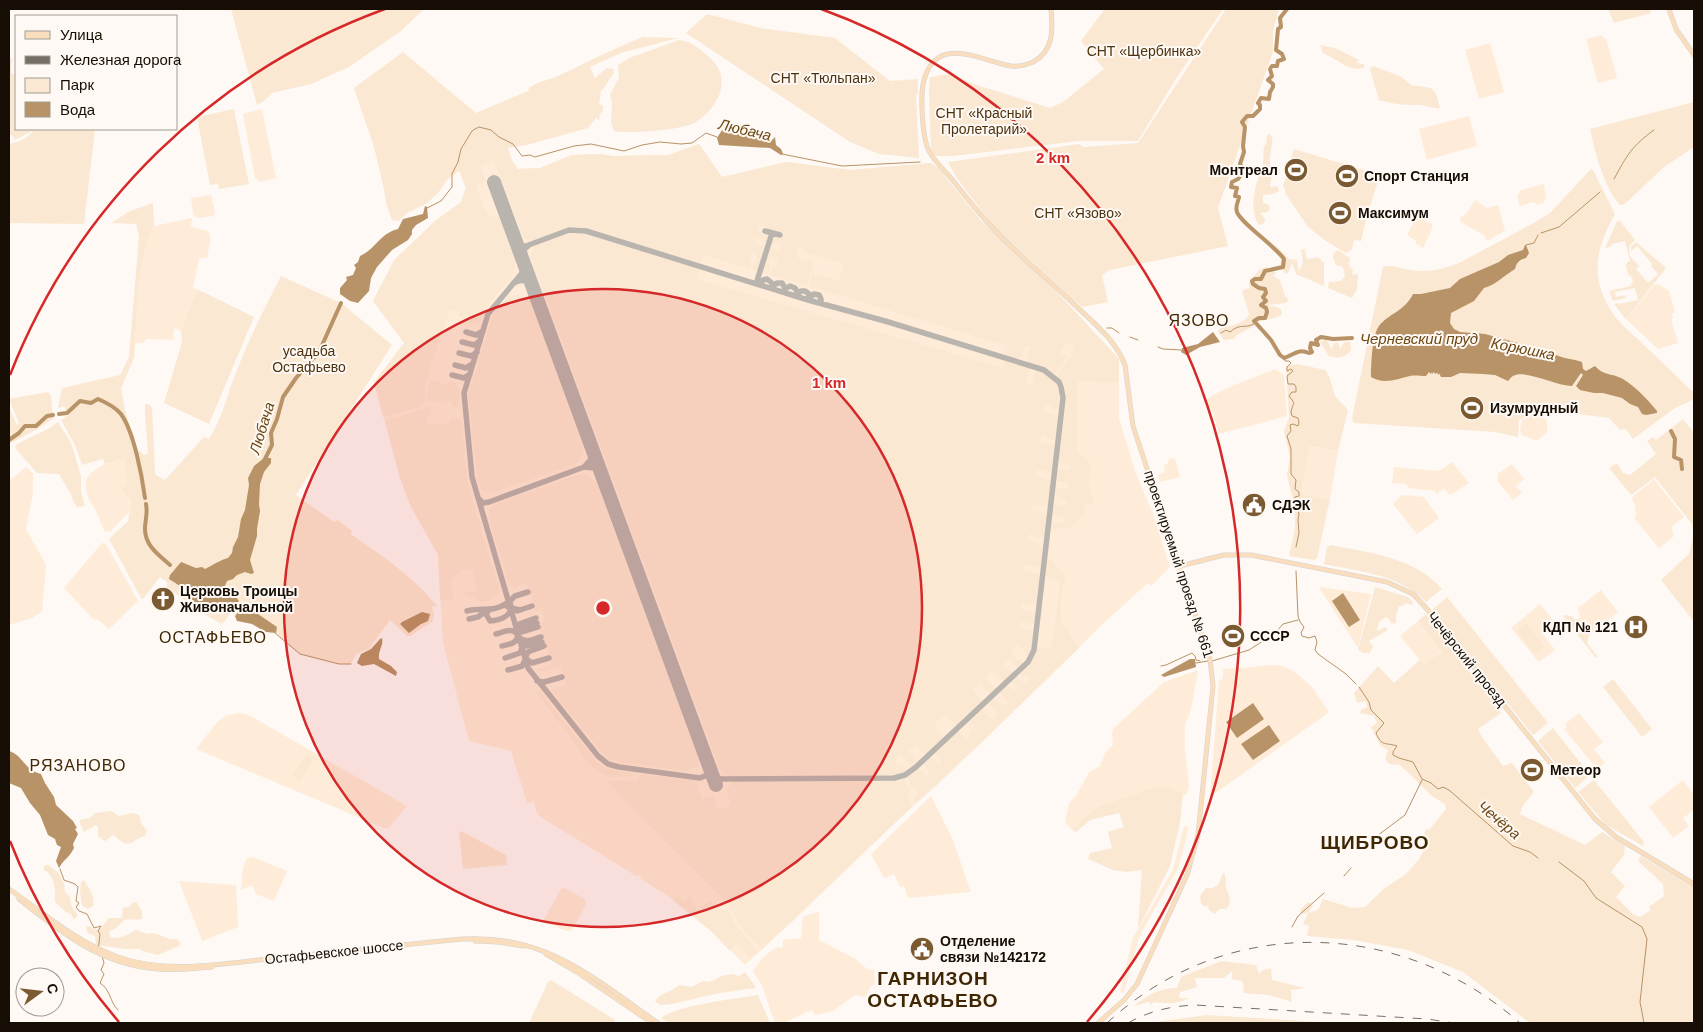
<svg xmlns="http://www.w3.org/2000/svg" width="1703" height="1032" font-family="Helvetica,sans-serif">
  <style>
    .built { fill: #feecd8 }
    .green { fill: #fbe8d2 }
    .water { fill: #b89367 }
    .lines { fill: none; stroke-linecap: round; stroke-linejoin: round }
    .stream { stroke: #b89367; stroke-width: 1 }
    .river { stroke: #b89367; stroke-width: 4 }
    .taxiway { stroke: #bab4ae; stroke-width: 5.5 }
    .runway { stroke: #bab4ae; stroke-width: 14 }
    .major-casing { stroke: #d5d4d2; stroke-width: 5 }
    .major { stroke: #f9ddbc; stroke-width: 4 }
    .rail { stroke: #756f67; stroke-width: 1; stroke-dasharray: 9 9; stroke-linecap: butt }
    .ring { fill: none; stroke: #d62828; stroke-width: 2.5 }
    .labels { text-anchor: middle; stroke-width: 4; stroke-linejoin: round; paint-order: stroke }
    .park-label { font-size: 14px; fill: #4c320e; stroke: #fef9f4 }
    .poi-label { font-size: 14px; font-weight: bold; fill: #160e05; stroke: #fef9f4; text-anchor: start }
    .street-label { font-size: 14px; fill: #160e05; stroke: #fef9f4 }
    .water-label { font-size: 15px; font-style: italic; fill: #6c4712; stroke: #fef9f4 }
    .quarter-label { font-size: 16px; letter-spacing: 1px; fill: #3f2704; stroke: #fef9f4 }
    .district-label { font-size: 19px; font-weight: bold; letter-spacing: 1px; fill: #3f2704; stroke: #fef9f4 }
    .centre { fill: #d62828; stroke: #fef9f4; stroke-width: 2.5 }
    .ring-label { font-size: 15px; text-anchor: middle; font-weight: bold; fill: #d62828; stroke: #fef9f4; stroke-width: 4; stroke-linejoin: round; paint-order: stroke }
  </style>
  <rect width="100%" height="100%" fill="#fef9f4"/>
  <path class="built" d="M1602,35l2,4 2,-1 11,40 -19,5 -12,-44z
    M1490,43l14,49 -25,7 -14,-49z
    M262,109l14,69 -16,4 -5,-4 -12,-64z
    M1469,116l8,30 -50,14 -8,-31z
    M498,124l14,36 6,9 22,-1 32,-13 29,-1 11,2 57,-1 30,-11 23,33 64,-15 64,8 81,-7 8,6 48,59 54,47 78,84v59l16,53 18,43 17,53 -19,19 -3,-3 -41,37 -123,120 -49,47 -32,28 -109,105 -49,45 -34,-34 -42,-34 -29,-19 1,-3 -5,1 -97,-60 -3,-5 -2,-9 -7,1 -16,-52 -42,-10 -26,-98 -5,-88 -26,-46 -12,-31 -26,-96 30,-37v-3l-31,-41 62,-80 26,-19 5,-14 -7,-19z
    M1544,184l2,15 -2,3 -7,3 -4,-3 -13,4 -3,-9 4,-7z
    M211,195l4,17 -2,4 -15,2 -5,-3 -2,-17z
    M1475,200l12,8 11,-3 7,26 -18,10 -2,-5 -24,-14 -1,-5 6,-3z
    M1417,216l15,8v5l-9,19 -7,-4v-3l-9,-6z
    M192,218l-1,9 17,4 3,7 -4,20h-8l-6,30 4,1 -16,42 -7,-3 -1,12 -27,-1 -3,4h-8l4,-59 7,-38 8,-20z
    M1655,284l5,1 9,6 6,21 -3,2 1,4 -2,1 7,24 -20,6 -32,-30z
    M1275,369l9,6 3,41 -68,18 -7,-24 -8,-10 2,-1 21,-11z
    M1539,412l8,9v11l-10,9 -15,-6 -2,-5 2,-10z
    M1310,446l28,5 -8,48 -29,-5z
    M124,458l7,41 -2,13 -18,19 -6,1 -11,-25 -5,-7 -3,-10v-10l6,-8 13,-8z
    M1175,458l5,19 -20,5 -2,-7 5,-2 2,-4 -1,-4 3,-1 2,-5z
    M1452,462l17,21 -19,12 -6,-7 -7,6 -2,-3 -26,-3 -3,-4 -14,-1 2,-16 45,4z
    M1512,464l12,15 -8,7 6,7 -9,7 -15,-18v-8z
    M26,467l7,6v21l-7,35 20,36 -4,47 -10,6 -23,7v-144z
    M1654,479l30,38 -13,10 3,9 -15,12 -25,-30 2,-2 -1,-12 -4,-6z
    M1402,495l22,2 15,21 -22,16 -24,-30z
    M102,543l4,1 31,55v3l-28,27 -12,-10 -3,1 -30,-32z
    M1320,587l51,7 -13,54 -38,-59z
    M1601,590l17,22 -29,23 -11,-14 2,-3 -2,-10z
    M1540,604l16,20 -13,10 12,16 -16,12 -28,-34z
    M1418,621l24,29 -18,15 -24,-29z
    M1269,665l14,1 12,6 17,15 17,25 -119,85 9,-116 4,-3v-9l21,-1z
    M1198,670l-7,40 -6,15v24l4,38 -3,8 -18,-8 -11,2 -62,19 -23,22 -7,-8 4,-19 7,-7 13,-24 11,-6 5,-13 8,-8 -1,-12 1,-4 51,-47z
    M239,713l10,2 158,91 -18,22h-5l-188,-79 22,-28 10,-6z
    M1579,713l24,29 -9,7 11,14 -8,6 -33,-40 3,-2 -2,-3z
    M1683,780l11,15v15l-11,8 6,8 -16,12 -24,-31z
    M931,796l21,42 19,54 -63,6 -4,-12 -4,1 -6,-13 -10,4 -13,-24z
    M1184,826l4,1 -2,12 -8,30 -36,62 -4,9 -14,53 -4,-1 13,-54 40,-68z
    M253,857l34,14 -13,30 -18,-7 -4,-9 -11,5 2,-22 4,-10z
    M179,881l57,4 2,42 -36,14z
    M562,887l23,12 1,6 -14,25 -6,1 -23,-10z
    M819,912v28l35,18 13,11 7,1 1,14 -5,3 -4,10 -11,-2 -22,16 -18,4 -3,-5 -29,13h-8l-13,-37 -9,-15 10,-14 12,-9 8,-1v-7l18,-2 2,-22z"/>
  <path class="green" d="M231,9h193l-23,22 -52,36 -38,17 -39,9 -8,8 -7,4z
    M1105,9h118l-46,68 -39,64h-59l-126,15h-17l-5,-4 -2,-59 1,-16 20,-3 24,10 76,24 13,-6 41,-33 -23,-28z
    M1226,9h53l-6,22v21l-55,156 10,38 -118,24 -8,5 6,27 -26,5 -89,-81 -37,-49 -8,-15 131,-18 5,3 54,-4z
    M1608,9h45l-3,2 1,2 -37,10z
    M707,14l54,14 74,10 55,43 28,-2v15l-2,1 3,63 -40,-4 -29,-12 -164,-109z
    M643,37l35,1 -57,15 -31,14 5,11 12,-10 7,1 -1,6c-6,5 -6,12 -12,16l-2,13 4,2v5l-3,3 -1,6 -3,-2 -8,10 -61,17 -19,3 4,13 6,8 22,-1 32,-13 29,-1 11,2 57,-1 30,-11 23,33 64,-15 64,8 81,-7 8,6 41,51 61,55 78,84v24l-41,-2 -1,72 12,8 2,12 -3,2 2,5 -2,4 6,19 -11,2 2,8 -13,14 -20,2 -2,-2 1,-4h14v-6l-13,-3v-8l15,-1 -1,-6 -12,-4 1,-7h13v-6h-8l-4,-2 1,-10h13l1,-5 -10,-2 -3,-3 7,-66 -8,-18 12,-19 2,1 4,-11 -10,-4 -5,10 7,3 -12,18 -27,-12 -1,-5 3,-11 -5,-1 -3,10 -5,4 -11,-3 2,-10 -199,-60 3,-13 27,8 5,-17 -37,-11v-3l-9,-3 -2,7 3,1 -1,4 15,4 -5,19 -4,3 -33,-10 2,-9 4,1 2,-9 -9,-2 -3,8 4,1 -3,9 -8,-2 9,-26 3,1v2l7,2 2,-6 -7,-2 -1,2 -4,-1 2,-9h5v2l6,2 3,-6 -19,-3 1,-2 -7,-3 -2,7 7,2 1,-2 3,1 -3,10 -3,-1v-3l-7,-1 -2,6 7,2 1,-2 4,1 -8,26 -6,-2 6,-14 -6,-3 -2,7 2,1 -2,9 -46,-14 -3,8 -123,-36c-15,0 -37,15 -48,13 -4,0 -4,-2 -7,-4l-29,-76 -14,5 6,16 -10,5 11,29 12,2 17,45 -4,15 -25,28 -7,17 -3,3 -8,-1 -1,-10 -4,4 -6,-2 2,-5 -10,-2c-8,25 -17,48 -24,73 -2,8 0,17 -3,24l-40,11 -9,-35 30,-39 -31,-42 21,-41 41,-39 26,-19 5,-14 -7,-17 -12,9 -9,13 -12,11 -19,9 -8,8 -7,-1 -6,-17 -2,-14 -10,-42 -20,-59 49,-36 73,61 52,-22 1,-3c8,-6 19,-8 29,-12 28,-13 56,-28 85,-39z
    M679,40c11,1 18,7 27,14 5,5 12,11 14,18 7,19 -9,42 -26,51 -12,7 -66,11 -80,8l-3,-8 1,-21 -2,-7 9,-18 -1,-12 11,-7z
    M1320,45l15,3 24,12 -3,3 8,1v4c-16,4 -26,-9 -41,-15z
    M9,58l3,1 -1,9 1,6h4v55h79l-11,95 -75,-1v-79c10,-2 18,-5 25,-14l-19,10 -3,-5h-3z
    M1373,66l27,10 11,9 20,3 5,6 4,14c-9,1 -16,-4 -25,-3 -13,0 -23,-1 -36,-5l-9,-31z
    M1694,102v45l-30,20 -36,34 -5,4h-3c-16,-17 -25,-53 -30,-76z
    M234,109l15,75 -30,5 -1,-5 -8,1 -13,-68z
    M1269,134l3,2c1,7 -1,13 -2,21 -1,12 4,14 0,28l1,2 6,-1 2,5 -6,3 -10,1v8l5,1 2,4 -2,4 -8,1 5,6 -1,4 -4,2 -2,-1c-9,-15 -3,-39 3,-54 3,-6 2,-17 3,-24l2,-2 1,-8z
    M1294,149l86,26c-7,22 -14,43 -19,66l-7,-1 -2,9 -6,4 -20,-12 -18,-14 -23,-34v-5l-2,-2z
    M1591,169l2,1 22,44c-20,36 -26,65 -1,101 8,11 20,20 30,30 17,16 33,32 50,48v6l-19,9 -42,31 -7,-10 -6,1 -11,-12 -69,-9 -21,11 -1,17 -23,-5 -141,-9 -2,-5 31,-151c8,-3 19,2 28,3 17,3 32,-1 48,-7l73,-39 18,-11z
    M153,203l1,23 -8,20 -7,38 -5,74 -13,30 4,22 12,41h3l4,4 3,-1 1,-4 -3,-33v-13h3l4,3 3,65 1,3 9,5 39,-43 5,2c12,-19 17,-40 25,-61 13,-35 30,-69 47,-102l60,27 51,42 -96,150 38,27 4,-2 14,11 -1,3c31,22 62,42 86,72l-5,1 2,8 -2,7 -22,14h-3l-17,-16 -21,29 -13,5 -5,10h-12l-39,-10 -24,-21 -40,-26 -14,17 -20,-11 -35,-26v-5l-7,-5 -17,22 -2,-1 -32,-59 19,-18 3,-22 -10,-9 6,-6 -3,-26 -19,6 -2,-5 -21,6 -7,-20 -14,-25 7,-5 -4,-9 -6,2 4,-20 58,-13 9,-18 10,-120 -3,-13 -25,-1 19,-12z
    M1617,221h3l15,19 -5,5 -1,10 10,11 -3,3 12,14 10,-9 -7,-8 1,-2 -15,-18 -6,5v-4l5,-5 30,26 -40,51 -12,-15 5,-1v1l19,-4 -3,-12 -20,4 1,5 9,-2 1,3 -13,3 -4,-10 22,-5 1,-4 2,3 -3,-10 -2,1 -3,-9 1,-5 3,-1 -5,-20 -13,3v2l-7,2z
    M577,232l123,36 -4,11 307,89 2,-7 25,6 -4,16 6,1 4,-14c19,2 25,19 24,36l-5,4 -4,-1v-3l-6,-1 -2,6 3,2 10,2 2,2 -2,19 -3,3h-5l-2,-3h-5l-1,5 2,2 10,2 3,3 -3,24 -15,-2 -1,6 15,5 -3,24h-16v4l15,5 -2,23 -5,1 -9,-4 -2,1 -1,6 15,5 -2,20 -4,2 -6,-3h-6l-1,6 14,3 2,2 -3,27 -3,2 -12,-3 -2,6 16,5 -1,8 -3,3 -13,-3 -1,6 16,5 -3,21 -5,4 -1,-5 -7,-8 -8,8 7,8h5l1,4 -5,5 -9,-10 -7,6 4,5 4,-1 3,3 -10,10 -11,-11 -7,6 11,12 -6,5 -11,-10 -7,6 11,11 -26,25 -11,-11 -10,6 1,2 -3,3 9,10v3l-18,15 -9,-9 -7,6 8,10 -4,5 -4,-1 -8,-11 -7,7 4,4h6l4,6 -14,4 -158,1 -10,-1 -6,-5 -190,-515 6,-10 30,-12z
    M1275,246h1l13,13 8,1 2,11 4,-9 -2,-12 4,-1 1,8 2,2 10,-2 6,6c0,8 0,15 0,23l-28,-12 -4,-11 -4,10 -2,1 -6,-7 1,-8 -8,-9z
    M1338,250l12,8 -1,7 4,6 -1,3 3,1 3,-2 -1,16 -5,9 -24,-10 1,-6 12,-1 4,-5 -2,-9 -7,-2 -3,-7 1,-6z
    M1267,267l9,6 -3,3 7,4 5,16 4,4 -4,3 -16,2 1,2 4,-1 7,3 1,5 -4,3 -20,5 -4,4 -17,9 -3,4 -10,1 -6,-8 1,-3c11,-4 25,-4 30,-15l-7,-23 7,-3v-6l11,-13z
    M197,289l57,28 -45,107 -45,-21 18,-61 -1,-11z
    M513,295h6l11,5 52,143c2,9 0,15 -7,21l-86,30 -8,-5 -4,-13 -9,-81 25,-81 15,-18z
    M1326,339l6,10 2,-6 4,-1 2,7 4,-7h6l1,8c-6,8 -12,9 -22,6l-9,-14z
    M1297,364l28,6 4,6 6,20 13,14 -10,41 -28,-5 -9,48 29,5 -13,59 -3,2 -25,-4 6,-27v-20l-8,-34 3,-18 -6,-26 5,-14 -3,-51z
    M431,380l16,5 2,-4 6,1 4,7v18l-4,1 -3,-3v-4l-7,1v-2l-16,2 -2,-8 3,-13z
    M48,392l3,3 1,15 2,8 -18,12 -27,14v-36l8,17 2,-2 -10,-24z
    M429,407l2,3 -5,10 2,4 3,1 18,-2 1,-4h11l7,66 31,104c0,10 -8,11 -16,13l-20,-10h14l-5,-23 -10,1 -11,11 3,17 -6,2h-8l-2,-46 -27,-47 -11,-29 -15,-57z
    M1683,419l11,14v189l-33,-42 28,-26 4,-17v-7l-1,-6 -37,-47 -24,18 -22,-27 8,-5 6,10 7,2 26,-21 -9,-13 6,-4 3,3z
    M58,422l12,19 4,11 7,25v14l4,15 -8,1 -4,-6 -2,-7 -12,-20 -22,-1 -22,-25 2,-4 31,-15z
    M579,474l9,1 9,9 102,274 -1,8 -13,5 -66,-9 -9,-3 -7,-5 -52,-64 15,-5 -6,-19 -21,6 -1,-3 14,-4 -13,-41 6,-3 -3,-11 -7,1 -8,-28 -12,4 -6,-2 -21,-70 2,-7 5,-4z
    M1331,545c39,8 83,12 111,44l-16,13c-28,-28 -64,-30 -102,-38l3,-17z
    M1047,557l8,6 -1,2 12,10 -5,19 -1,26 19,28 -95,92 -67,62 -3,-3 5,-6 -5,-7 -2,1 -6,-11 11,-8 10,8 3,-3 -7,-9 8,-7 8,7 3,-2 -6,-7 -1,-3 23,-21 8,8 7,-8 -7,-8 9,7 1,-1 -6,-8 11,-12 11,11 6,-6 -11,-10 6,-6 11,8 4,-4 -9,-10 9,-7 6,6 3,-4 -6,-5 4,-5 11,7 5,-5 -4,-3h-5l-2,-3 10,-11 7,-13 15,-1 8,-66 -12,-4 -3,-3z
    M1375,587l33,10 5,5 -1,3 -6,-2 -3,3h-4l-3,10v7l-5,1 -1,-4 -4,-3 -7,5 -2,9 8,-4 3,3 -19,11 4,5 -3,7h-7l-5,-3z
    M1447,597l101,126 -15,12 -101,-125z
    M1426,614l75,99 -23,16 4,8 21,29 9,-3 22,29 -11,13 -3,9 65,31 17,-13 23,14 -1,9 -13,17 14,14 -9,11 17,17 7,3 11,-7 -2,-3 15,-11 -1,-12 -25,-23 3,-5 53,31v136h-164l-67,-51 -55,-22 -54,-10 -47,-4 2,-10 -6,-2 5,-11 -7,1 -1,-4 8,-8 4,2 1,2 -5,7 10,-3 5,-11 29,9 13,-1 20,-19 21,-14 13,-15 6,-10 -3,-10 4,-10 3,1 17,-21 -1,-5 -13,-8 -32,-31 -11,-1 -4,-6 3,-7 -8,-6 -9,-18 6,-4 -3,-7 -14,-3 1,-3 6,-3v-4l-3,-2 -7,2 -3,-10 24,-27 16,17 26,-23 4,4 18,-13 -24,-30z
    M1564,615l8,1 3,4 5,-2 -1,3 10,14 -2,8 11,14 -2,1 -33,-42z
    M1525,624h2l16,21v3l-9,5 -17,-21 1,-3z
    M1613,679l39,50 -10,8 -39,-50z
    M536,691l4,1 57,70 12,7 23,4 1,3 -23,1 -17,-8z
    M1553,728l37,47 -15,13 -37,-47z
    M307,753l7,4 -14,25 -8,-7z
    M641,774l55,7 6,18 11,-3 5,14 14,-5 -6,-15 8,-10 152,-1 19,-2 1,6 5,7 -5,6 7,10 -151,143 -23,-24 -10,-20 -113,-114 -8,-10h28z
    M1594,780l50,62 -1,4 -37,-21 -28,-33z
    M1168,787l15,6 -3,30 -10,43 -31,61h-1l4,-57 -16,2 -13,-2 -25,-11 2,-6 22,-5 -4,-16 16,-5 -5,-14 -29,7 -14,12 -4,-2 23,-22 58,-20z
    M111,811l8,5 14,-3 6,2 3,10 5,5 -2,6c-15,4 -14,16 -31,-1l-3,1 -5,5 -3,-1 -5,-4v-9l-2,-2 -12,7 -4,-8v-4l10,-2 5,-5z
    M461,831l45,24 1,10 -44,4 -4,-36z
    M46,865h3l10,9 5,9 1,9 5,5 2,10 6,8 -4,5 -3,-6 -5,-2 -11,-10c0,-13 1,-25 -11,-32v-3z
    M1223,873l2,2c1,4 0,9 1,13 3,8 7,14 0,21h-7l-4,5 -6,-4 -1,-5 -2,2 -5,-3 -1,-8 6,-8h6l6,-3z
    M84,880c5,9 11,15 9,26l-5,3 -6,-3 -2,-15 1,-9z
    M690,894l7,18 6,-7 8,-4 6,7 5,3 5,-3 9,17 22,27 -8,6 -8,-10 -6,-4 -7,6 -18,-19 -38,-31 3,-4 9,5z
    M136,902c4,4 8,12 6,17 -6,2 -13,-1 -17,1 -7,4 -6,9 -16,11l1,6 8,1 9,-3 9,-5 12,4 6,-1 16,6h7l4,4 -2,3 -21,9 -13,-3 -6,-3h-14l-29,-4 -1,-9 -7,-3 -2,-6 3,-1 6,4 6,-2 8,-10h13l1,-10 6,-1 3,-4z
    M1221,961l35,4 3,9 4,-4 8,-2 1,12 33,8 -14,2 1,12 -23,-7 -26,-2 1,-6 -2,-6 -10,-2v-8l-8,7h-29l2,9 -17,5 -1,6h10c-11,6 -22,6 -35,4l-3,3 -2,-3 -15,4c10,-10 29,-19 43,-18l4,-11z
    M745,972l8,11 3,5 -37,5 -47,11 -11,1 -6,-3c6,-11 16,-9 24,-17l13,2 11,-6 6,1 6,-2 6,-4 12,-2 6,2z
    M551,980l64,40 -1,3h-85l19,-41z
    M758,995l12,28h-102l-7,-5c17,-13 74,-19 97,-23z
    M1207,1015l130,8h-189z"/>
  <path class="water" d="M722,130l44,10 5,1 4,-4 1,8 5,4 2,5 -2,1 -11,-7 -51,-3 -2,-7z
    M425,206l2,1 1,11 -12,7 -4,5v4l-4,6 -16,10 -15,17 -6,11 -2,13 -11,12 -8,-2 -10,-7v-6l7,-8 -1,-3 7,-2 3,-7 -2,-3 4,-3 2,-6c16,-7 19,-22 38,-27l5,-10 20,-5z
    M1525,245h1l3,8 -3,5c-7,2 -9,4 -11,11 -10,6 -21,17 -31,19l-10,13 -23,12 -1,10 4,6 6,3 25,2 66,18c10,7 20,6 31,10l1,7 3,2 9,-5c9,10 17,7 28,13 13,8 24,20 34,32v2l-11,2 -4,-1 -4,-7 -8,-3 -8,-6 -19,-5h-9l-14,-3 -4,-4 7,-11 -2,-2 -9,13c-16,0 -47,-17 -59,-10 -2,1 -4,4 -5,5l-13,-6 -12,-1 -23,-1 -9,4h-10l-2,-4v2l-2,-2 -2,1 -1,-2 -2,2v-2l-1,2 -2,-2 -3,4c-5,0 -11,-1 -16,0 -13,3 -26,9 -39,1 0,-12 1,-42 8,-51 9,-12 26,-15 34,-32h8l29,-6 10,-9 39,-17 9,-7 15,-5z
    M1213,332l7,10 -20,5 -14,8 -5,-3 1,-4 16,-4z
    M264,458h7v5l-7,9 -4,12 -1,20 1,7 -3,18v7l-7,24 4,13 -3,1 -6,-2 -8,3 -4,4 -6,2 -3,7v2l12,7 3,4 -10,13h-3l-8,-6 -6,2 -3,-6 -10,4 -7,-6 -1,-9 -22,-14 1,-4 11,-13 15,6 6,-1 3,2c6,-3 17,-10 23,-11l4,-5 1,-6 5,-10 3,-18 4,-9 4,-25 -1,-7 6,-12z
    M1343,593l17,27 -11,7 -17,-26z
    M242,607h6l26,18 3,2 -1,6 -10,-1 -14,-8 -15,-3 -2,-5z
    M422,612l8,2 -2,7 -7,3 -12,9 -9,-9 2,-2z
    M382,638c2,7 -4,12 -3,21l12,7 6,6 -1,4 -22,-12 -12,2 -5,-3 4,-9 10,-5 9,-10z
    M1190,659h5l1,8 -32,10 -3,-2z
    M1253,703l11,16 -27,19 -11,-16z
    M1269,725l11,16 -27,19 -12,-16z
    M9,751c14,4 15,19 32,23l4,9 9,14 2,8 17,16 4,7 -2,1 3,5 -5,10 1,4c-4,9 -11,12 -15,20l-3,-7 5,-14 -4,-2 -2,-6 -7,-4 -8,-20 -10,-12 -9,-15 -12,-5z"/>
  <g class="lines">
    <path class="stream" d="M782,154l60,12 78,-4
      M1614,179c13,-24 18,-33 40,-49
      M427,208l14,-7 11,-14v-13l6,-12 3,-13 11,-18 3,-2 4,-2 12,3 8,7 14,7 9,12 8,-1 5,2 39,-11 17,-2 33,7 18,-6 18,-3 21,2 11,-1 14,-10 11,4
      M1541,233l18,-6 41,-35
      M1526,245l8,-2 4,-8
      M1107,328h5l7,5
      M1221,333l5,-3 4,2c11,-10 16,-2 25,-9
      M1130,337l8,3
      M1158,347l5,2 18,1
      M1284,358l1,3h4l2,2 -4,4v4l4,-2 2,2 -6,5 1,8h6l2,3v5h-4l-3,4c8,10 4,5 2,16l1,4 6,2 1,4 -1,4 -5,-2 -3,1 1,6 -4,5 4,13v25l5,6 -1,9 4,3v4l-4,1c-2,7 2,10 4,17l-1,6 1,13 -3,14
      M1296,571l2,45 2,6 4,5 -3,6 1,3 7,2 6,-2 2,6 -2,8 3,4 28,20 10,10
      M275,633l25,21 39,10h12
      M1212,661l37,-11 17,-11 5,-6 6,-2 6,-7 15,-4
      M1196,663l12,-2
      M1161,666l5,-1 26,-12 3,3 1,4 4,1
      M1359,687l10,15 2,8 13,13 -8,10c6,14 9,9 21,13l-4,6v3l6,3 14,4 9,17 9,4 7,6 5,-2 6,3 64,56 17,6 8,6
      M1366,849l11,-13 28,-21 17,-35
      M1559,862l25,19 12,17 46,29 5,12 -7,63 4,21
      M60,869l4,11 11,4 3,3 -2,14 3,2 -3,4 3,4 8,3 7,14 7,-2 -3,5 2,3 -2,18
      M1344,876l7,-8
      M1292,927l6,-11 26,-23
      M102,956l2,7 -3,7 3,4 -4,9c11,7 9,18 18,27"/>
    <path class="river" d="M1287,9l-7,9 1,9 -3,2 -2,21 6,4 2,5 -6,2 -1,5h-5l-2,3 2,7 -4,4 5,4v3l-3,5 -1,7 -8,-1 -3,5 2,2v4l-7,7h-6l-5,6 3,5 -2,19 1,6 -4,12 7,9 -6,2 -3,4 -6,3 -1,5 6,1 -2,8 4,1c-1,6 -4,9 -2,15 3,10 39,35 47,47l-1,8 -18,4 -4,8h-6l-3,2 1,3 6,4 6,1 1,4 -3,4 3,4 -5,4 5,3 1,4 -2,6h-6l-5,3 17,19 9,15 4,3c10,-3 14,-10 25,-5l3,-1 -2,-4 1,-5 7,2 -2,-5 5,-3 12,2 19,-1
      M59,414l8,-1 13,-12 11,2 7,-4c7,3 18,9 23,15 13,18 21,62 24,84
      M1671,431l4,8 -1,18 7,3 1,9
      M9,440l10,-7 6,-7h11l11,-10 6,-1
      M264,461l8,-16 -1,-12 6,-14 6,-22 13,-19 23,-26 22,-49
      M146,504c2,9 -1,16 -1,25 0,17 14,26 25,36"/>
    <path class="taxiway" d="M765,231l15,4
      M517,243l3,3h6l43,-16 17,1 222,69 77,21 159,49 15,12 2,5 2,11 -29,252 -6,12 -112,105 -11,8 -11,3 -173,1 -7,-2
      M522,257l1,-7 5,-4
      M524,262l-2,11 -34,41 -24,79 8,84 56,191 70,88 10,8 11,3 81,11 7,-3 3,-9
      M514,283c9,-5 16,-2 20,7
      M756,284l16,-51
      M760,285l3,-5 4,-1 6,5 -1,4
      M773,286l4,-3h5l3,5 -1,4
      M785,289l5,-3 5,2 2,4v4
      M797,294l4,-3h4l4,3 -1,6
      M809,298l5,-4 5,1 2,4v4
      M466,332l10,3 7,-4
      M462,342l12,3 6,-4
      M459,353l12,3 6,-4
      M455,365l11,3 6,-4
      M452,375l12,3 6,-4
      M584,467l12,1 6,7
      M478,498l5,5 6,-1 95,-35 8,-9 1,-9
      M489,610l-3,4 4,7c9,-1 18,-3 21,-12l-6,-4
      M520,610l-9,-2 -1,-7 5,-5 13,-4
      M467,611c14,-4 26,2 40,-8
      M517,611l15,-5
      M469,619l9,-2 8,-6
      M515,624l6,3 16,-4
      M516,628l6,4 16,-5
      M517,631l2,-7 17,-6
      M496,634c8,-2 16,-7 22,1 -1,9 -9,9 -16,11
      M519,637c6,7 14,2 22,0
      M520,642l7,4 15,-4
      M544,646l-16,6 -3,6 7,5 17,-5
      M505,658l15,-5 2,-5
      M508,670l14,-4 3,-6
      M537,681l7,1 18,-5"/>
    <path class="runway" d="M494,182l222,603"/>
    <g class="major-casing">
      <path id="major" d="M1051,9c2,20 3,42 -18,53 -7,3 -15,5 -22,4 -30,-5 -74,-33 -87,14 -4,14 -2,58 5,71 6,12 18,21 26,32 11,14 22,28 34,41 27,30 60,55 88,83 19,18 39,34 48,58l8,61 77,233 3,27 -15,149 -11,40 -50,109 -13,16 -26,23
        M1669,9l7,20 18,26
        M1180,566l44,-11h27l136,27 26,12 14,15 168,210 21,18 78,47
        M9,889c36,25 67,53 109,68 50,18 107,6 159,1 61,-6 123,-13 185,-19 84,-5 131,39 196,84
        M19,899c43,34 82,66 139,70 18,2 36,-1 54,-2
        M475,941l23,1 25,4
        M546,954l31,18 75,51"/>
    </g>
    <use href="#major" class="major"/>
    <path class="rail" d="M1107,1023c119,-110 294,-105 413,0
      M1128,1023c21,-12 43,-17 67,-18l232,14 27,4"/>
  </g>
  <circle cx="603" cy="608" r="319" fill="#d62828" fill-opacity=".12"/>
  <g class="ring">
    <circle cx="603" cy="608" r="319"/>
    <path d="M119 1022A637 637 0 0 1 10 841M10 375A637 637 0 0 1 385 9M821 9A637 637 0 0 1 1087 1022"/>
  </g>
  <defs>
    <g id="stadium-disc" transform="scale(1.25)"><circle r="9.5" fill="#7c5a31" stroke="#fef9f4"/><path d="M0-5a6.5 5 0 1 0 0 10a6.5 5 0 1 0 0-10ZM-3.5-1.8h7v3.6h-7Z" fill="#fff"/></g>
    <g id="civic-disc" transform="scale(1.25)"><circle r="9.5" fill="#7c5a31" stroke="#fef9f4"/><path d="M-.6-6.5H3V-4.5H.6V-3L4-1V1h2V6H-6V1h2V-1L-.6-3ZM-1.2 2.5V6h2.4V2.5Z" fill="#fff"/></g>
    <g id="church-disc" transform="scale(1.25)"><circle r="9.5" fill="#7c5a31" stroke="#fef9f4"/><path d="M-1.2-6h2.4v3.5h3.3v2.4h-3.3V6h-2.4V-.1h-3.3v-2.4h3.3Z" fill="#fff"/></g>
    <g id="hospital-disc" transform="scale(1.25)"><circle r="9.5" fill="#7c5a31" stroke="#fef9f4"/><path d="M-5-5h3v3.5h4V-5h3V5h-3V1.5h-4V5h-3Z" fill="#fff"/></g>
  </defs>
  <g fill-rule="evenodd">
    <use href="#stadium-disc" x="1296" y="170"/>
    <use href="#stadium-disc" x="1347" y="176"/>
    <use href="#stadium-disc" x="1340" y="213"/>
    <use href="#stadium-disc" x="1472" y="408"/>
    <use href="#civic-disc" x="1254" y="505"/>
    <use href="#church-disc" x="163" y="599"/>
    <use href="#hospital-disc" x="1636" y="627"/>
    <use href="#stadium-disc" x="1233" y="636"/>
    <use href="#stadium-disc" x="1532" y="770"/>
    <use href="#civic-disc" x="922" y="949"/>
  </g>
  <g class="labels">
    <g class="park-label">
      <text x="1144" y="56">СНТ «Щербинка»</text>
      <text x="823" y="83">СНТ «Тюльпан»</text>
      <text x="984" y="118">СНТ «Красный<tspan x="984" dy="16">Пролетарий»</tspan></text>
      <text x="1078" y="218">СНТ «Язово»</text>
      <text x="309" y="356">усадьба<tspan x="309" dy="16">Остафьево</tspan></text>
    </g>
    <g class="poi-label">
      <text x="1278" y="175" text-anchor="end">Монтреал</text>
      <text x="1364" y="181">Спорт Станция</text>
      <text x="1358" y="218">Максимум</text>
      <text x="1490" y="413">Изумрудный</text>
      <text x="1272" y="510">СДЭК</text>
      <text x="180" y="596">Церковь Троицы<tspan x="180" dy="16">Живоначальной</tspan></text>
      <text x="1618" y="632" text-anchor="end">КДП № 121</text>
      <text x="1250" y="641">СССР</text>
      <text x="1550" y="775">Метеор</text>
      <text x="940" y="946">Отделение<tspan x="940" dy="16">связи №142172</tspan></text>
    </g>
    <g class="street-label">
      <text transform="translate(1179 564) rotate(72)" y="5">проектируемый проезд № 661</text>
      <text transform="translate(1467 659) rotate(51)" y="5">Чечёрский проезд</text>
      <text transform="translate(334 952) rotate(-6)" y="5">Остафьевское шоссе</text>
    </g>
    <g class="water-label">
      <text transform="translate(745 130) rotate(13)" y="5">Любача</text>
      <text x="1419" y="344">Черневский пруд</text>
      <text transform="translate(1523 349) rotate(11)" y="5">Корюшка</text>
      <text transform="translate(262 428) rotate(-73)" y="5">Любача</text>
      <text transform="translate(1499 820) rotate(40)" y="5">Чечёра</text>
    </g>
    <g class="quarter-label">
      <text x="1199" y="326">ЯЗОВО</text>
      <text x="213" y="643">ОСТАФЬЕВО</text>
      <text x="78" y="771">РЯЗАНОВО</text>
    </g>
    <g class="district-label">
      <text x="1375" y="849">ЩИБРОВО</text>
      <text x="933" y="985">ГАРНИЗОН<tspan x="933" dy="22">ОСТАФЬЕВО</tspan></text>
    </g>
  </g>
  <circle cx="603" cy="608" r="8" class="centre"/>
  <g class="ring-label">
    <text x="1053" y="163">2 km</text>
    <text x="829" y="388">1 km</text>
  </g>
  <rect width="1703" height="1032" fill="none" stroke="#160e05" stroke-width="20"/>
  <rect x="15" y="15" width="162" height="115" fill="#fef9f4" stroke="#a19b94"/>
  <rect x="25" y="31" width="25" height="8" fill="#f9ddbc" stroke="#a19b94"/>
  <text x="60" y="40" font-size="15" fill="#160e05">Улица</text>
  <rect x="25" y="56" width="25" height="8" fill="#756f67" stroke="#a19b94"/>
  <text x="60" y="65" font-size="15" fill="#160e05">Железная дорога</text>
  <rect x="25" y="78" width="25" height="15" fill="#fbe8d2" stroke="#a19b94"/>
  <text x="60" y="90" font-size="15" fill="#160e05">Парк</text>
  <rect x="25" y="102" width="25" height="15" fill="#b89367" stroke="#a19b94"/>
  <text x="60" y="115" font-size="15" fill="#160e05">Вода</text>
  <g transform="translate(40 992) rotate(75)"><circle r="24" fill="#fef9f4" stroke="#a19b94"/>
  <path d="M0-4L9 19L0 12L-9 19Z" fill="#7c5a31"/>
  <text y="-8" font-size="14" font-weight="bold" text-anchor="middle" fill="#160e05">С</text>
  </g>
</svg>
